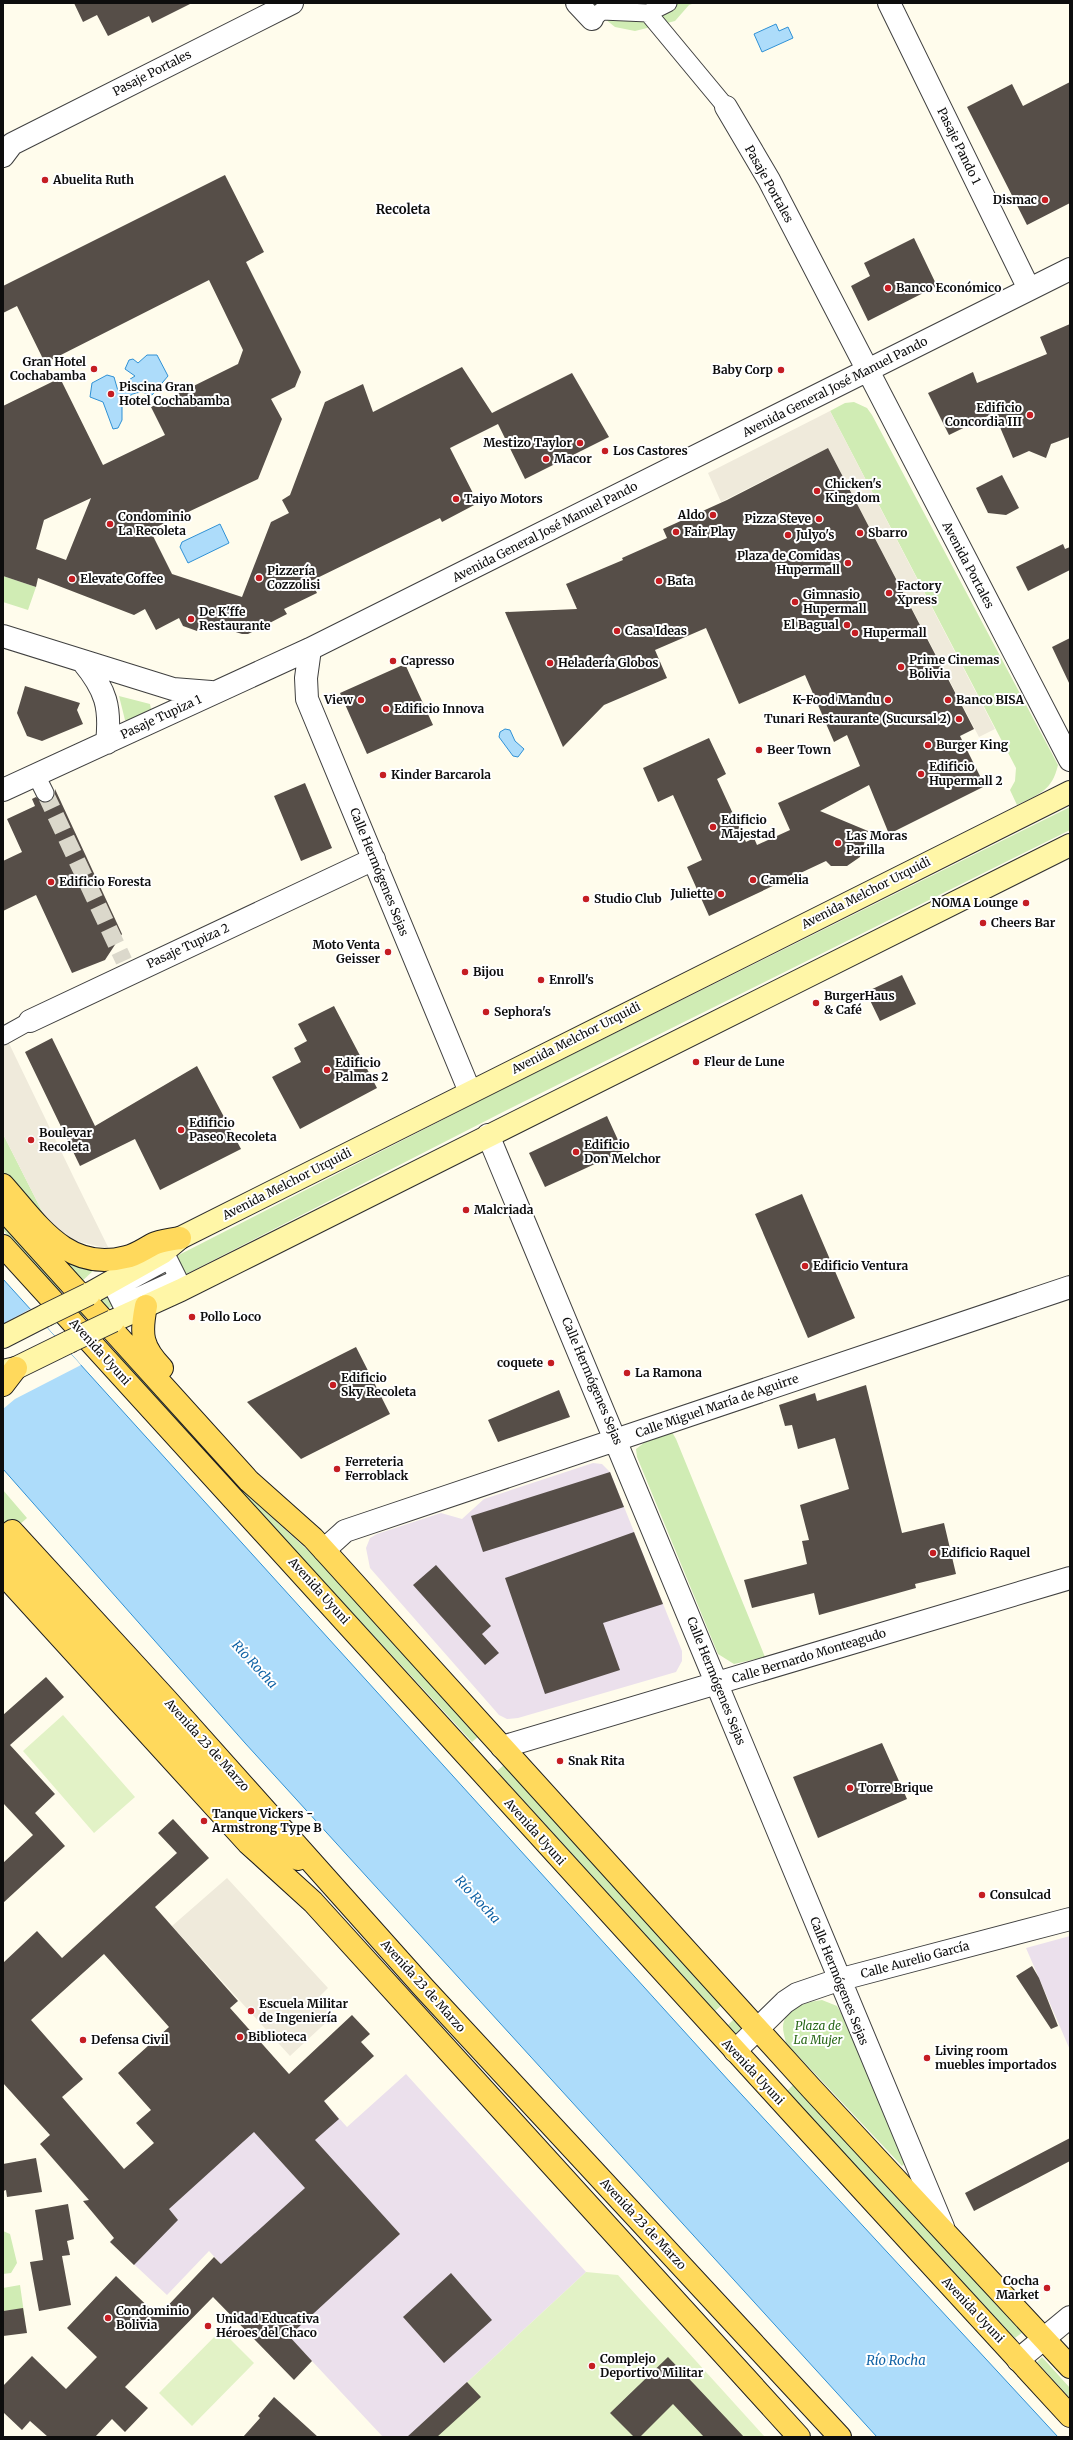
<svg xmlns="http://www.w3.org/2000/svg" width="1073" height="2440" font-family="Merriweather,serif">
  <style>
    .industrial { fill: #ebe0ec }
    .green { fill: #d0ecb4 }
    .pitch { fill: #e2f2c6 }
    .plaza { fill: #efeadb }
    .water { fill: #addcfa; stroke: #3091d5 }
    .pier { fill: #fffcec }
    .building { fill: #564e48; fill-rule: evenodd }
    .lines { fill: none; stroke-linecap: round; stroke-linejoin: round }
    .pedestrian-tunnel { stroke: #dbd8cb; stroke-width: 17; stroke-dasharray: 17 8; stroke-linecap: butt }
    .pedestrian-casing { stroke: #404040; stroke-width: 19 }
    .minor-casing { stroke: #404040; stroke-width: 24 }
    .secondary-casing { stroke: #2f2f2f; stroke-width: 24 }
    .primary-casing { stroke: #1e1e1e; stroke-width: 24 }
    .pedestrian { stroke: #fff; stroke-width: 17 }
    .minor { stroke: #fff; stroke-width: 22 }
    .secondary { stroke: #fff6a7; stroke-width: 22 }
    .primary { stroke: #ffd95c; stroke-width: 22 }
    .secondary-bridge-casing { stroke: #2f2f2f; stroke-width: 24; stroke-linecap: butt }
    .secondary-bridge { stroke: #fff6a7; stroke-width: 22 }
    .poi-dot { fill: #c51d22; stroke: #fff; stroke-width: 1.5 }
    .labels { text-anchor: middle; stroke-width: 4; stroke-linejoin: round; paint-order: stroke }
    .street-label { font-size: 12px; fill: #0d0d0d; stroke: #fff }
    .poi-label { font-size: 12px; font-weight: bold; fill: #0d0d0d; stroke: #fff; text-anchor: start }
    .park-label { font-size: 12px; font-style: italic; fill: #296819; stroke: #fff }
    .neighbourhood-label { font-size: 13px; font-weight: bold; fill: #0d0d0d; stroke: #fff }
    .water-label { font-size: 13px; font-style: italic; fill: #0f62a5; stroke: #fff }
  </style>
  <rect width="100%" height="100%" fill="#fffcec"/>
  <path class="industrial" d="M593,1463l9,1 8,8 72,179v10l-6,11 -158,46 -11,1 -8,-4 -129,-147 -4,-20 4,-10 7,-4 64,-21 21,6 22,-20z
    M1070,1936v114l-44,-102z
    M406,2074l180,198 -178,165h-25l-174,-186 -42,44 -57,-53 201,-155 36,40z"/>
  <path class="green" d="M585,3h110l-6,2 -14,16 -40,10 -20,-4z
    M854,402l13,6 5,7 186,350c-6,26 -19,29 -41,40l-7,-15 5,-9 1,-13 -186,-357 15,-8z
    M3,576l33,11 -8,23 -25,-8z
    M119,696l31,8 1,5 -23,12 -3,-1z
    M1070,807v23l-565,281 -327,167 -9,-18 328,-168z
    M3,1134l44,87 -44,-45z
    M3,1224l59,65 -3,2 -56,-61z
    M59,1261l35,9 -15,14z
    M114,1290l7,14 -67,21z
    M117,1351l140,153 55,50 167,182 -7,6c-119,-130 -240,-257 -359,-388z
    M672,1432l4,7 89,218 -31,7 -16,-10 -81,-197 -1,-8 9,-7z
    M3,1490l24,28 -24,21z
    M504,1765l219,239 -8,7 -218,-240z
    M822,2000l15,6 8,14 61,142 -4,4 -116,-123c-1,-5 -3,-11 -3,-16 1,-19 23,-25 39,-27z
    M735,2018l13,15 -7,6 -13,-14z
    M793,2085l10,11 220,236 -8,6 -229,-246z
    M3,2231l7,3 7,29 -6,10 -8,1z
    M20,2285l5,35 -5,1 -2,-12 -15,2v-23z
    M1042,2357l28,31v10l-33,-36z"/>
  <path class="pitch" d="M63,1715l72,82 -41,36 -71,-82z
    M586,2272l32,3 147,162h-357z
    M221,2330l33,33 -62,63 -33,-33z"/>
  <path class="plaza" d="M830,411l165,318 -16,8 -151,-289 -107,54 -13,-29z
    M3,1031l71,147 35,71 -37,-9 -20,-9 -49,-97z
    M227,1878l101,110 -8,8 10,12 -4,3 6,6 -42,39 -118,-130z"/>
  <path class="water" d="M776,24l3,7 9,-4 5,11 -31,14 -8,-18z
    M147,355h10l11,21 -16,19c-12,-5 -20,-3 -30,7v18l-4,8 -5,1 -10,-27 -13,-5 2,-14 15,-8 7,2 4,14 6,-8 11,-7 -10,-7 4,-9 4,-1 5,4z
    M220,524l9,19 -41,20 -8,-16 2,-5z
    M505,729l5,1 5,11 9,8 -6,8 -5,-1 -14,-19 1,-5z
    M3,1279l727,803 328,355h-181l-632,-694 -242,-274z"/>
  <path class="pier" d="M30,1309l51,56 -66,34 -12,10v-85z"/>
  <path class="building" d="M74,3h118l-40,20 -3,-7 -41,20 -11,-21 -14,7z
    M1070,82v121l-43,22 -60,-118 45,-23 11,22z
    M225,175l39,77 -18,10 55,110 -6,15 -24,12 11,20 -24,60 -108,51 22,44 70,23 29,-75 18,-9 -7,-13 8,-5 35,-93 38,-18 10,28 89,-45 30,46 80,-40 37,64 -84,42 -27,-55 -48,24 28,55 -36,19 -2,-4 -129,63 6,12 -33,16 3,5 -39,20h-6l-41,-13 -4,10 -14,-5 -4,-8 -23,12 -11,-21 -11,6 -96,-37 -2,9 -33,-11v-170l57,-28 43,87 62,-30 -14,-28 87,-43 5,-14 -34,-70 -164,83 -28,-57 -14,7v-27zM91,498l-25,62 -30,-11 8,-29z
    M914,238l23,48 -69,35 -17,-35 19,-10 -6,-13z
    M1070,324v113l-19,7 -5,14 -17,-7 -16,7 -19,-45 -45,22 -21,-42 45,-21 4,11 70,-29 -7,-17z
    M828,448l146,281 -14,7 25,50 -96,48 -20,-49 -49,26 48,20 -8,26 -13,9h-16l-5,-5 -117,55 -22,-49 15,-7 -29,-65 -15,7 -15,-34 66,-30 17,36 -9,5 29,63 8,-4 3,7 33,-15 -12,-27 82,-37 -13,-31 -13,7 -29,-67 -66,29 -33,-76 -51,22 12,28 -63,27 -41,42 -58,-135 72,-3 -11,-25 57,-24 -1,-2 45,-20 -4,-9 64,-29z
    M1002,475l17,33 -13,7 -18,-2 -12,-25z
    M1063,544l2,5 5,-2v23l-42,21 -12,-24z
    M1070,638v47l-18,-38z
    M405,664l28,61 -66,29 -27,-61z
    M25,686l55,17 -3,7 6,14 -41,17 -15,-5 -10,-23z
    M305,783l27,65 -31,13 -27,-65z
    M55,789l67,145 -17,26 -33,13 -36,-78 -33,16v-50l19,-9 -15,-33 28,-13 -3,-7 4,-2 8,6 6,-1 4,-4z
    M902,975l14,29 -36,17 -14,-29z
    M334,1006l43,82 -77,41 -28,-52 29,-15 -7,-14 13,-7 -9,-17z
    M52,1038l43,88 102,-60 44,83 -81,41 -25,-51 -55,27 -55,-114z
    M607,1116l16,35 -78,36 -16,-34z
    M802,1194l53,124 -47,20 -53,-124z
    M356,1347l34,67 -89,45 -54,-57z
    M866,1385l36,148 42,-10 12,51 -41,10 1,4 -97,27 -5,-22 -62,15 -8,-28 63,-16 -5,-23 7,-1 -9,-35 49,-16 -14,-51 -37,11 -6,-24 -7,1 -6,-21 36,-12 2,8z
    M559,1390l11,27 -72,25 -10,-22z
    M610,1472l14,35 -141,45 -12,-36z
    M634,1532l29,72 -60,19 17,47 -75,24 -40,-116z
    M436,1565l55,61 -9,8 17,19 -14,12 -72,-80z
    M46,1677l18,20 -54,48 45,49 -20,19 30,33 -62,57v-40l30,-28 -30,-32v-88z
    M882,1743l25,56 -89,39 -25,-61z
    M173,1819l36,39 -54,49 83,94 -8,7 59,66 63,-59 18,19 -9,8 13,14 -50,45 15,18 -24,21 85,94 -111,102 23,25 -18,19 -81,-83 -88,90 23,21 -23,24 -13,-13 -17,18h-47l-18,-16 -8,9 -19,-18v-26l29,-30 34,33 31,-32 -30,-29 49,-52 42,40 56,-59 7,7 84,-76 -51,-56 -85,77 9,11 -44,45 -24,-23 4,-4 -31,-37 6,-1 -49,-56 10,-9 -47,-52v-120l34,-32 25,27 115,-105 -19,-20zM104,1954l65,73 -51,46 33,37 -15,13 18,20 -30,26 -62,-72 21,-18 -52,-59z
    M1032,1966l7,12 19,48 -7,3 -35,-53z
    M1070,2138v23l-96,50 -9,-18z
    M36,2158l6,34 -35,5 -1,-7 -3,1v-27z
    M68,2204l6,35 -7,2 3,14 -8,1 9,49 -32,6 -9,-49 13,-2 -8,-50z
    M451,2273l41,47 -48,43 -41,-46z
    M23,2308l4,25 -24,3v-25z
    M668,2357l27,28 49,52h-40l-31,-33 -33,33h-6l-24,-24z
    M467,2382l14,15 -44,40h-30z
    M274,2397l44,40h-75l17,-19 -2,-2z"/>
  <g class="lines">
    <path class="pedestrian-tunnel" d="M45,793l79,168"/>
    <g class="pedestrian-casing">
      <path id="pedestrian" d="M648,13l78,94
        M592,19l10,-8 46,2 20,-10
        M36,775l9,18
        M3,1036l27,-15
        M169,1260l9,18 -57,26 -7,-14z"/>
    </g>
    <g class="minor-casing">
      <path id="minor" d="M577,3l15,16
        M889,3l140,286
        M726,107l43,73 301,580
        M3,156l9,-12 280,-141
        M3,636l170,53 38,3
        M310,649l-4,29 1,21 163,393
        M83,662c23,28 28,45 24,81
        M3,790l307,-141 760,-380
        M30,1021l344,-162
        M488,1135l455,1092
        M324,1550l21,-19 725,-244
        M502,1747l568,-169
        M735,2051l50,-49 12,-8 41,-14 232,-61
        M1018,2360l52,-43"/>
    </g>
    <g class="secondary-casing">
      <path id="secondary" d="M89,1294l73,-41 18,-15 890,-446
        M113,1321l68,-31 889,-445
        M3,1337l43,-22
        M3,1371l13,-3 53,-26"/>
    </g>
    <g class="primary-casing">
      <path id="primary" d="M3,1185c34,38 64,88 123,72 11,-2 20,-10 30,-14 8,-3 17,-4 24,-5
        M3,1209l246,272 64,57 498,550 259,279
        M3,1246c356,389 709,782 1067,1170
        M146,1306c-6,29 -4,41 16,62
        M3,1385l13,-17
        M12,1531l154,168 258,289 416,449
        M3,1548l266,291 29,20
        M3,1574l245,269 65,59 486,535"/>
    </g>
    <use href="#pedestrian" class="pedestrian"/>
    <use href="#minor" class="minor"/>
    <use href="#secondary" class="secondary"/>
    <use href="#primary" class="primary"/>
    <g class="secondary-bridge-casing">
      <path id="secondary-bridge" d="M46,1315l43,-21
        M69,1342l44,-21"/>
    </g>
    <use href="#secondary-bridge" class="secondary-bridge"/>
  </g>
  <g class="poi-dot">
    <circle cx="45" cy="180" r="4"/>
    <circle cx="1045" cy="200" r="4"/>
    <circle cx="888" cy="288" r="4"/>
    <circle cx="94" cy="369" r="4"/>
    <circle cx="781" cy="370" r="4"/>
    <circle cx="111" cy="394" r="4"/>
    <circle cx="1030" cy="415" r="4"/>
    <circle cx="580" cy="443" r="4"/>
    <circle cx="605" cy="451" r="4"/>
    <circle cx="546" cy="459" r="4"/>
    <circle cx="817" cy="491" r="4"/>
    <circle cx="456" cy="499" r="4"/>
    <circle cx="713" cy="515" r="4"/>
    <circle cx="819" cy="519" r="4"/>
    <circle cx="110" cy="524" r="4"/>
    <circle cx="676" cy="532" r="4"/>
    <circle cx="860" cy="533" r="4"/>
    <circle cx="788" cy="535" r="4"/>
    <circle cx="848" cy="563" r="4"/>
    <circle cx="259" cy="578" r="4"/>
    <circle cx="72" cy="579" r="4"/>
    <circle cx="659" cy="581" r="4"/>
    <circle cx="889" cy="593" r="4"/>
    <circle cx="795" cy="602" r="4"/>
    <circle cx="191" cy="619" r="4"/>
    <circle cx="847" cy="625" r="4"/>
    <circle cx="617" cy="631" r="4"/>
    <circle cx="855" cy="633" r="4"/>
    <circle cx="393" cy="661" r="4"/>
    <circle cx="550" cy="663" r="4"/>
    <circle cx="901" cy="667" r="4"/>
    <circle cx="361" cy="700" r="4"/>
    <circle cx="888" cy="700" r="4"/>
    <circle cx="948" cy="700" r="4"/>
    <circle cx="386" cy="709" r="4"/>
    <circle cx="959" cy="719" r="4"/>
    <circle cx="928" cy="745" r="4"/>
    <circle cx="759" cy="750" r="4"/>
    <circle cx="921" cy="774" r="4"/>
    <circle cx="383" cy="775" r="4"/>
    <circle cx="713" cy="827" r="4"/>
    <circle cx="838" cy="843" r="4"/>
    <circle cx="753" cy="880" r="4"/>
    <circle cx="51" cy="882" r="4"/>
    <circle cx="721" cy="894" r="4"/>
    <circle cx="586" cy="899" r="4"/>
    <circle cx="1026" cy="903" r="4"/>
    <circle cx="983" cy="923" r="4"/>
    <circle cx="388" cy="952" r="4"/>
    <circle cx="465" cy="972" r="4"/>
    <circle cx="541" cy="980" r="4"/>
    <circle cx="816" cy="1003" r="4"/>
    <circle cx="486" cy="1012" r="4"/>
    <circle cx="696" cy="1062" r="4"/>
    <circle cx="327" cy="1070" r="4"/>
    <circle cx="181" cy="1130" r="4"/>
    <circle cx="31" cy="1140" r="4"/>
    <circle cx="576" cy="1152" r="4"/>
    <circle cx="466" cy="1210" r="4"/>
    <circle cx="805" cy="1266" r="4"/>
    <circle cx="192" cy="1317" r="4"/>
    <circle cx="551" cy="1363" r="4"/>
    <circle cx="627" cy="1373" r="4"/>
    <circle cx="333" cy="1385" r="4"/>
    <circle cx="337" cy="1469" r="4"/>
    <circle cx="933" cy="1553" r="4"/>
    <circle cx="560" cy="1761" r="4"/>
    <circle cx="850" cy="1788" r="4"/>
    <circle cx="204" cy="1821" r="4"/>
    <circle cx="982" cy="1895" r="4"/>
    <circle cx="251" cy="2011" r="4"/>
    <circle cx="240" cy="2037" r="4"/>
    <circle cx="83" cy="2040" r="4"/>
    <circle cx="927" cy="2058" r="4"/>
    <circle cx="1047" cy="2288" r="4"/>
    <circle cx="108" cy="2318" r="4"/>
    <circle cx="208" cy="2326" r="4"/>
    <circle cx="592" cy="2366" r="4"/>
  </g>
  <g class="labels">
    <g class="street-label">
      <text transform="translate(152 73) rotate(-27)" y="4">Pasaje Portales</text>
      <text transform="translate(959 146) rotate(64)" y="4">Pasaje Pando 1</text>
      <text transform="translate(769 184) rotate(61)" y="4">Pasaje Portales</text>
      <text transform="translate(835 387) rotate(-27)" y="4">Avenida General José Manuel Pando</text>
      <text transform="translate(545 532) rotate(-27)" y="4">Avenida General José Manuel Pando</text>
      <text transform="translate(968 565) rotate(62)" y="4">Avenida Portales</text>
      <text transform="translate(161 717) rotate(-25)" y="4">Pasaje Tupiza 1</text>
      <text transform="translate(379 872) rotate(68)" y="4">Calle Hermógenes Sejas</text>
      <text transform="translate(866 893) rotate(-27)" y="4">Avenida Melchor Urquidi</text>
      <text transform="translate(188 946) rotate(-25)" y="4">Pasaje Tupiza 2</text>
      <text transform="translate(576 1038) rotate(-27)" y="4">Avenida Melchor Urquidi</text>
      <text transform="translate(287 1184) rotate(-27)" y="4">Avenida Melchor Urquidi</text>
      <text transform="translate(100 1352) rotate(48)" y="4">Avenida Uyuni</text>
      <text transform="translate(592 1381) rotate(67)" y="4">Calle Hermógenes Sejas</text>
      <text transform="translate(717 1406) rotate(-19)" y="4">Calle Miguel María de Aguirre</text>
      <text transform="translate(319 1591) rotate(48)" y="4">Avenida Uyuni</text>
      <text transform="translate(809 1656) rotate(-17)" y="4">Calle Bernardo Monteagudo</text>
      <text transform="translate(716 1681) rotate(68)" y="4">Calle Hermógenes Sejas</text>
      <text transform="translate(207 1745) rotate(48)" y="4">Avenida 23 de Marzo</text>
      <text transform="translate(535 1832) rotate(48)" y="4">Avenida Uyuni</text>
      <text transform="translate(915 1960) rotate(-15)" y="4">Calle Aurelio García</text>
      <text transform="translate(839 1981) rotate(68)" y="4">Calle Hermógenes Sejas</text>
      <text transform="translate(423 1986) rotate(48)" y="4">Avenida 23 de Marzo</text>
      <text transform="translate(753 2072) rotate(47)" y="4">Avenida Uyuni</text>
      <text transform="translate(643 2224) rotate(47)" y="4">Avenida 23 de Marzo</text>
      <text transform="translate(973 2310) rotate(47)" y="4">Avenida Uyuni</text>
    </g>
    <g class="poi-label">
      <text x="53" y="184">Abuelita Ruth</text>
      <text x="1037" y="204" text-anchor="end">Dismac</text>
      <text x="896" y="292">Banco Económico</text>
      <text x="86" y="366" text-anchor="end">Gran Hotel<tspan x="86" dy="14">Cochabamba</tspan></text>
      <text x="773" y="374" text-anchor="end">Baby Corp</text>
      <text x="119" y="391">Piscina Gran<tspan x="119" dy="14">Hotel Cochabamba</tspan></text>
      <text x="1022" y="412" text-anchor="end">Edificio<tspan x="1022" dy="14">Concordia III</tspan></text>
      <text x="572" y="447" text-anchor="end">Mestizo Taylor</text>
      <text x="613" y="455">Los Castores</text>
      <text x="554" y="463">Macor</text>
      <text x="825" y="488">Chicken's<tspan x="825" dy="14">Kingdom</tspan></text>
      <text x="464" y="503">Taiyo Motors</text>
      <text x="705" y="519" text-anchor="end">Aldo</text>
      <text x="118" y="521">Condominio<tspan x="118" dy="14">La Recoleta</tspan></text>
      <text x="811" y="523" text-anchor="end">Pizza Steve</text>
      <text x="684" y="536">Fair Play</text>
      <text x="868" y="537">Sbarro</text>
      <text x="796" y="539">Julyo's</text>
      <text x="840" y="560" text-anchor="end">Plaza de Comidas<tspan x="840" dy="14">Hupermall</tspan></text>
      <text x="267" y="575">Pizzería<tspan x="267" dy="14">Cozzolisi</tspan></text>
      <text x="80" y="583">Elevate Coffee</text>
      <text x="667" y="585">Bata</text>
      <text x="897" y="590">Factory<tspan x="897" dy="14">Xpress</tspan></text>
      <text x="803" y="599">Gimnasio<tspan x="803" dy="14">Hupermall</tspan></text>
      <text x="199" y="616">De K'ffe<tspan x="199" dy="14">Restaurante</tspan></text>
      <text x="839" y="629" text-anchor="end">El Bagual</text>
      <text x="625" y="635">Casa Ideas</text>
      <text x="863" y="637">Hupermall</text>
      <text x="909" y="664">Prime Cinemas<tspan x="909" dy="14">Bolivia</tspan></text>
      <text x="401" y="665">Capresso</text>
      <text x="558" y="667">Heladería Globos</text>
      <text x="353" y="704" text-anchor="end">View</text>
      <text x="880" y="704" text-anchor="end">K-Food Mandu</text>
      <text x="956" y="704">Banco BISA</text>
      <text x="394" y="713">Edificio Innova</text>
      <text x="951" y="723" text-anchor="end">Tunari Restaurante (Sucursal 2)</text>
      <text x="936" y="749">Burger King</text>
      <text x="767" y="754">Beer Town</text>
      <text x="929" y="771">Edificio<tspan x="929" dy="14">Hupermall 2</tspan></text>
      <text x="391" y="779">Kinder Barcarola</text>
      <text x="721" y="824">Edificio<tspan x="721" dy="14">Majestad</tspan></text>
      <text x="846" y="840">Las Moras<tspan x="846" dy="14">Parilla</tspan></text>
      <text x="761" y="884">Camelia</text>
      <text x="59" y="886">Edificio Foresta</text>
      <text x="713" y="898" text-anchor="end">Juliette</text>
      <text x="594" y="903">Studio Club</text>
      <text x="1018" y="907" text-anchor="end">NOMA Lounge</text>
      <text x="991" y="927">Cheers Bar</text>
      <text x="380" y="949" text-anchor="end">Moto Venta<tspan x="380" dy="14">Geisser</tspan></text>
      <text x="473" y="976">Bijou</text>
      <text x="549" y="984">Enroll's</text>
      <text x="824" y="1000">BurgerHaus<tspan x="824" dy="14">&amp; Café</tspan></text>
      <text x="494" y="1016">Sephora's</text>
      <text x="704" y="1066">Fleur de Lune</text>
      <text x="335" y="1067">Edificio<tspan x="335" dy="14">Palmas 2</tspan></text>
      <text x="189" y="1127">Edificio<tspan x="189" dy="14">Paseo Recoleta</tspan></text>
      <text x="39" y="1137">Boulevar<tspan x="39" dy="14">Recoleta</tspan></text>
      <text x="584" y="1149">Edificio<tspan x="584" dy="14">Don Melchor</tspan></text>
      <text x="474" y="1214">Malcriada</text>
      <text x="813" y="1270">Edificio Ventura</text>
      <text x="200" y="1321">Pollo Loco</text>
      <text x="543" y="1367" text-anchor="end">coquete</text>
      <text x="635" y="1377">La Ramona</text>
      <text x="341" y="1382">Edificio<tspan x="341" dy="14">Sky Recoleta</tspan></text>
      <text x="345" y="1466">Ferreteria<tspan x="345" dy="14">Ferroblack</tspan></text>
      <text x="941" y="1557">Edificio Raquel</text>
      <text x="568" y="1765">Snak Rita</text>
      <text x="858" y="1792">Torre Brique</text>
      <text x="212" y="1818">Tanque Vickers -<tspan x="212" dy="14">Armstrong Type B</tspan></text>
      <text x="990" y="1899">Consulcad</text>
      <text x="259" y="2008">Escuela Militar<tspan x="259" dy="14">de Ingeniería</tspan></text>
      <text x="248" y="2041">Biblioteca</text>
      <text x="91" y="2044">Defensa Civil</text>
      <text x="935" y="2055">Living room<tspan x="935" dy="14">muebles importados</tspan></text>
      <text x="1039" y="2285" text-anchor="end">Cocha<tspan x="1039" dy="14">Market</tspan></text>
      <text x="116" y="2315">Condominio<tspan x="116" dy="14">Bolivia</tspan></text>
      <text x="216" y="2323">Unidad Educativa<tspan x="216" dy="14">Héroes del Chaco</tspan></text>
      <text x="600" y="2363">Complejo<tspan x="600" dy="14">Deportivo Militar</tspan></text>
    </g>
    <g class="park-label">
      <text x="818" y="2030">Plaza de<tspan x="818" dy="14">La Mujer</tspan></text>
    </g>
    <g class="neighbourhood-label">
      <text x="403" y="214">Recoleta</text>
    </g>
    <g class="water-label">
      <text transform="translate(255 1664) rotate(47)" y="5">Río Rocha</text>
      <text transform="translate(478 1899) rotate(47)" y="5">Río Rocha</text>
      <text x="896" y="2365">Río Rocha</text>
    </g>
  </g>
  <rect width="1073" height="2440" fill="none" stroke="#0d0d0d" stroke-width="8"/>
</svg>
